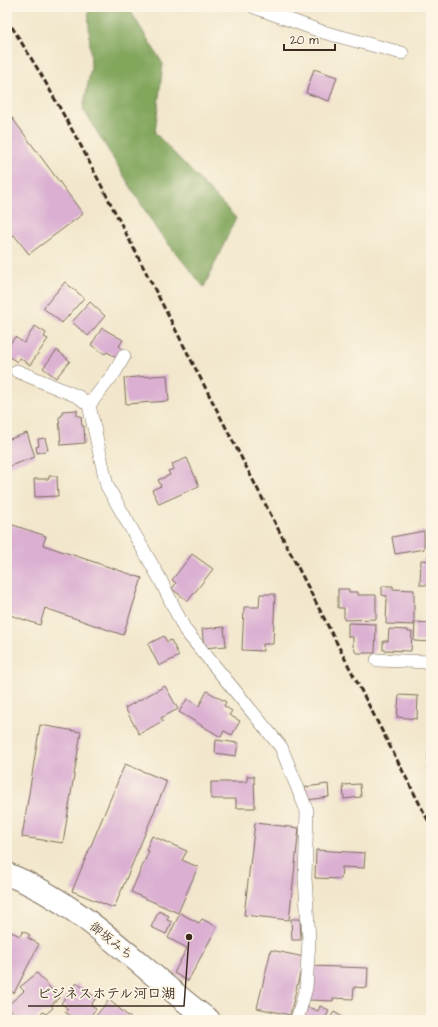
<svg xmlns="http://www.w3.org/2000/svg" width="438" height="1027" font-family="'Architects Daughter','Klee One',sans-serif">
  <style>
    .forest { fill: #81a65c; stroke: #5e683d }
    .building { fill: #daafd2 }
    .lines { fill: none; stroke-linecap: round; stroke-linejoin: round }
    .street-casing { stroke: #7b6c5b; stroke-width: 14 }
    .highway-casing { stroke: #7b6c5b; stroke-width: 24 }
    .street { stroke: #fff; stroke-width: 13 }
    .highway { stroke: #fff; stroke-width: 22 }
    .rail { stroke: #3b2a1e; stroke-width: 3; stroke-dasharray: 6 3; stroke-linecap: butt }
    .labels { text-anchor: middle; stroke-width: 3.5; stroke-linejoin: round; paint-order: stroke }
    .street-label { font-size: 13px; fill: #3b2a1e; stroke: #fcf5e5 }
    .leader { fill: none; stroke: #3b2a1e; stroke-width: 1.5 }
    .callout-dot { fill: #3b2a1e; stroke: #fcf5e5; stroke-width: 1.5 }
    .callout-label { font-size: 14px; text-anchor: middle; font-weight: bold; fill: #3b2a1e; stroke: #fcf5e5; stroke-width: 3.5; stroke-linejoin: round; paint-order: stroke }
  </style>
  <rect width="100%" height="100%" fill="#fcf5e5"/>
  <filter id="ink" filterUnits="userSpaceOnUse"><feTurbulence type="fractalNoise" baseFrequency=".025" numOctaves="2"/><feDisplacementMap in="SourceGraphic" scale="8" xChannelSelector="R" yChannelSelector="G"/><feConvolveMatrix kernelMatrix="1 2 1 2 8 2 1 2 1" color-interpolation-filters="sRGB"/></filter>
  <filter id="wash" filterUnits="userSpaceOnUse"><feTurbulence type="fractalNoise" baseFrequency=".012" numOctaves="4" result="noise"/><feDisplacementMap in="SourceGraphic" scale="16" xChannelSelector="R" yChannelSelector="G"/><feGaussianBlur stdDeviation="0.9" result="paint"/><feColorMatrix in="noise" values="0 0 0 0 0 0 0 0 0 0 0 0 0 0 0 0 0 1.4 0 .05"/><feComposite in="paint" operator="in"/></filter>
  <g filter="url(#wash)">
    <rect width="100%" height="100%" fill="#f2e7cc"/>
    <path class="forest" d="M88,7h40l35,57 -8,69 81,85 -32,69 -47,-57 -74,-121 8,-42z"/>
    <g id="blocks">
      <path class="building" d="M314,69l23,8 -8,24 -23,-8z
        M7,111l76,103 -54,40 -15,-19 -7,5z
        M65,282l19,16 -22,25 -19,-15z
        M90,302l15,14 -17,20 -16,-14z
        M35,326l11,7 -2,4 4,2 -18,26 -10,-7 -3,4 -10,-7v-7l8,-11 9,6z
        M102,328l21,12 -4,6 4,3 -6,9 -10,-6 -2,2 -14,-9z
        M57,350l13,11 -14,17 -13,-10z
        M167,375l2,26 -43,3 -2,-26z
        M77,410v6h4l1,10h2l1,17 -24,2 -2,-28 3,-1v-5z
        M27,433l8,24 -28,10v-27z
        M45,438l3,12 -11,3 -1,-6 3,-1 -1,-7z
        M187,458l12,28 -40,18 -7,-14 9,-4 -3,-6 12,-5 -2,-4 6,-2 -2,-5z
        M49,476h8l1,20 -23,1 -1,-18h15z
        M7,523l39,13 -3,9 99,33 -19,57 -78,-27 -5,17 -33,-11z
        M428,529h3v29h-3z
        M424,531v18l-29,5 -3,-17z
        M192,554l21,15 -25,32 -16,-12 4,-6 -4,-3z
        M421,560l10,1v24h-11z
        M382,586h11v3l21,1v35l-28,-1 1,-28 -5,-1z
        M338,589h11v3h9v3h18v24l-32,1v-12h-6z
        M260,594h15l-2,50h-10v7l-21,-1 2,-43h15z
        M415,622l16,1v19l-17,-1z
        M348,623l28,1 -1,29h-19l-3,-7v-9h-5z
        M224,627l2,19 -22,2 -2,-19z
        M389,629l19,1v2h4l-1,19 -28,-1v-9h5z
        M164,636l3,6 4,-2 8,16 -20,10 -11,-22z
        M165,686l13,23 -17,9 2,3 -24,13 -14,-26z
        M207,691l19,11 -2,4 8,5 -3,4 11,6 -8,14 -8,-4 -3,6 -42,-25 8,-13 12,7z
        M399,695l19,1 -1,23 -20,-2z
        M40,725l41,7 -18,111 -41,-6z
        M216,740l22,3 -2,13 -21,-3z
        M429,747l2,1v23l-4,-1z
        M125,764l42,17 -53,127 -42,-17z
        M247,776h7l1,32h-19v-9h-25v-17h36z
        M328,784l1,13 -22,3 -2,-13z
        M360,784l1,13 -17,2 -1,-14z
        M255,823l44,5 -10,92 -45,-5z
        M152,836l35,15 -5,9 16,7 -20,46 -47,-21 18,-41 -3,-1z
        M316,850l49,3 -1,15 -22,-1 -1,12 -26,-1z
        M159,911l10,5 -2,4 5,2 -6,12 -15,-7z
        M180,913l19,10 3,-4 15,8 -29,54 -14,-8 13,-25 -19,-10z
        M291,919h9l1,21h-9z
        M7,930l13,6 3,-5 7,4 -2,3 11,6 -25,49 -7,-4z
        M271,950l33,7 -14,58 -33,-7z
        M311,966l57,2 -1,20 -13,-1 -1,12 -20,-1v3l-24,-1z
        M37,973l22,25 -8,7 2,3 -7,6 -3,-2 -9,8h-14l-13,-14 17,-15 -4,-4z
        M77,983l19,15 -5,7 5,4 -9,11h-12l-10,-8 3,-3 -7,-6z
        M109,1000l24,20h-35l-3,-3z
        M320,1006l9,4 -4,10h-23l6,-13 10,4z
        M334,1012l14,8h-19z"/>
    </g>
  </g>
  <g filter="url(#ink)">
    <use href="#blocks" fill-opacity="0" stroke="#7b6c5b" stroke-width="1"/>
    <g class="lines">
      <g class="street-casing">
        <path id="street" d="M254,7l69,25 79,21
          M124,356l-9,16 -26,33 18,81 53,93 25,51 96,117 26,64 -2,67 4,62 -3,48 -9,32
          M17,371l62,26 10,8
          M377,660l54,2"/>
      </g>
      <g class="highway-casing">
        <path id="highway" d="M7,874c79,31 135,97 202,146"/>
      </g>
      <use href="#street" class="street"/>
      <use href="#highway" class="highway"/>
      <path class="rail" d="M7,19l35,57 39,70 350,680"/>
    </g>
  </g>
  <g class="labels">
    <g class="street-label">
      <text transform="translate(112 940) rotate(39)" y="5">御坂みち</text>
    </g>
  </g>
  <path class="leader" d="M189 937L184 1006H28"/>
  <circle class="callout-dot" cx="189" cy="937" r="4"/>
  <g class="callout-label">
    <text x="106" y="998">ビジネスホテル河口湖</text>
  </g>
  <rect width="438" height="1027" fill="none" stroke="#fcf5e5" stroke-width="24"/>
  <path d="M284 44v6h51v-6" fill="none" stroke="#3b2a1e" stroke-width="2"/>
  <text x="290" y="44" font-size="12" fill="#3b2a1e" stroke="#fcf5e5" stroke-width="3" paint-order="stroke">20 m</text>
</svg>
